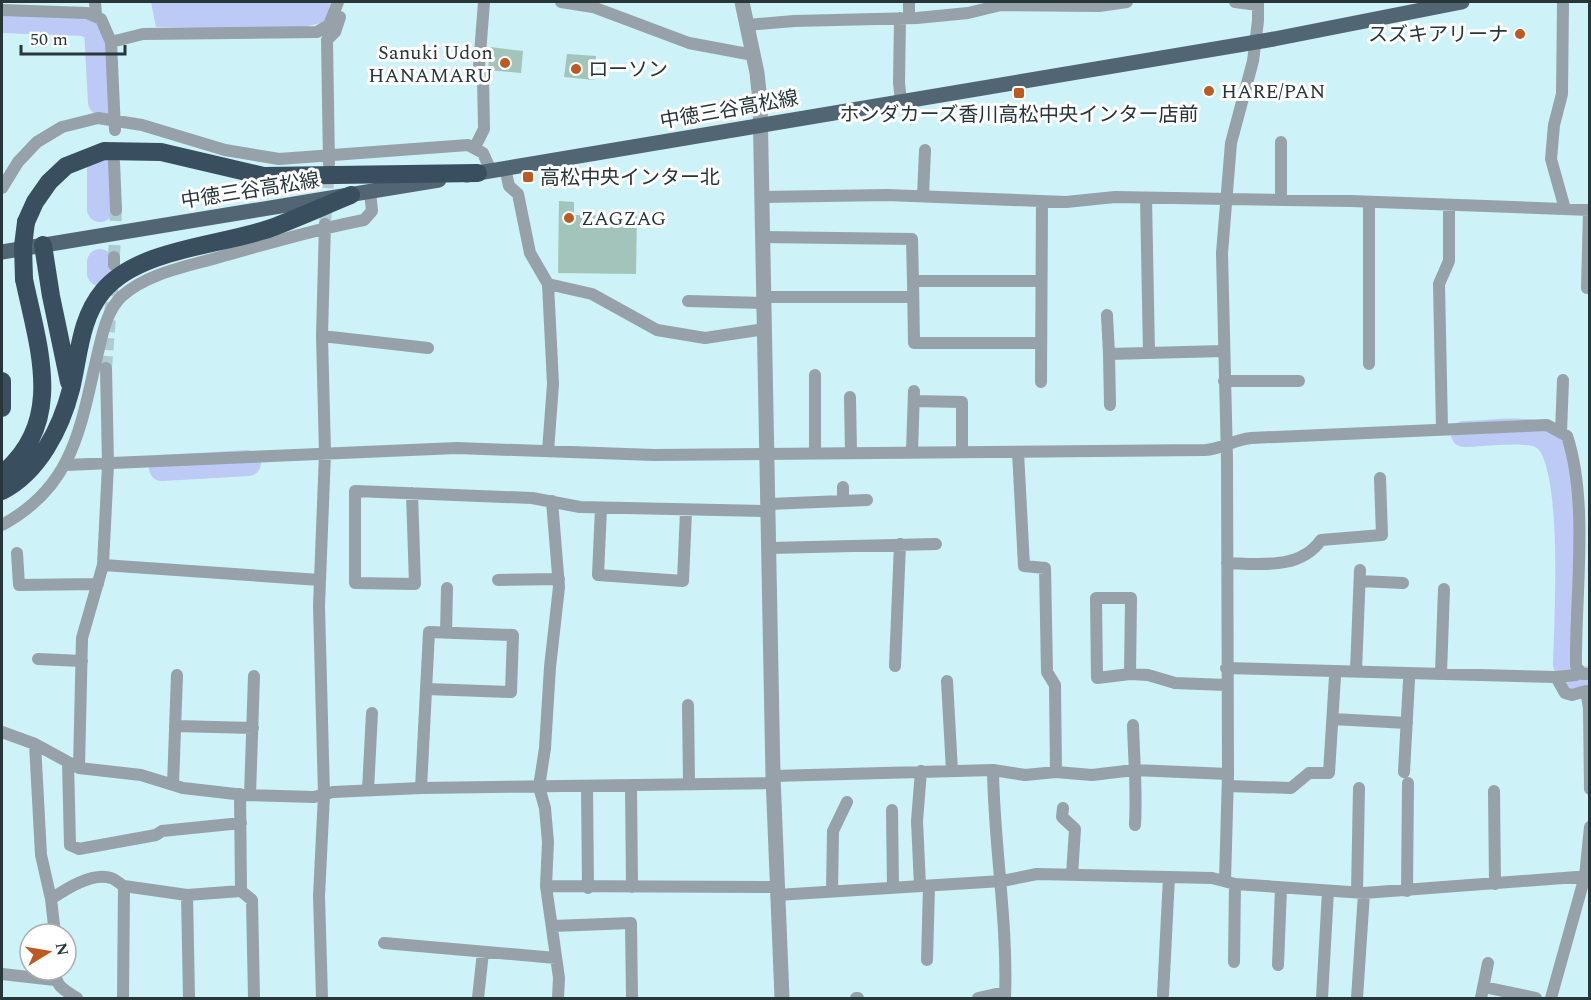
<svg xmlns="http://www.w3.org/2000/svg" width="1591" height="1000" font-family="Spectral,'Noto Sans JP',serif">
  <style>
    .water { fill: #bdcaf6 }
    .lines { fill: none; stroke-linecap: round; stroke-linejoin: round }
    .river { stroke: #bdcaf6; stroke-width: 26 }
    .building { fill: #a2c4ba }
    .minor-tunnel { stroke: #acccd1; stroke-width: 12; stroke-dasharray: 12 6; stroke-linecap: butt }
    .minor { stroke: #96a1a9; stroke-width: 12 }
    .tertiary { stroke: #96a1a9; stroke-width: 15 }
    .primary { stroke: #516573; stroke-width: 15 }
    .motorway { stroke: #394f5f; stroke-width: 18 }
    .motorway-bridge { stroke: #394f5f; stroke-width: 18 }
    .poi-dot { fill: #bd5923; stroke: #fff; stroke-width: 2 }
    .labels { text-anchor: middle; stroke-width: 6; stroke-linejoin: round; paint-order: stroke }
    .poi-label { font-size: 20px; fill: #273638; stroke: #fff; text-anchor: start }
    .street-label { font-size: 20px; fill: #273638; stroke: #fff }
  </style>
  <rect width="100%" height="100%" fill="#cdf2f7"/>
  <path class="water" d="M151,2h180l-7,20 -26,7 -142,-2z"/>
  <g class="lines">
    <path class="river" d="M2,20l83,3 12,6 4,73
      M100,209v-39
      M100,273v-11
      M1464,434c21,0 60,-7 78,2 36,16 25,188 24,228l5,15 4,2 15,-2
      M162,468l86,-5"/>
  </g>
  <path class="building" d="M490,47l33,4 -2,22 -33,-3z
    M567,54l29,2 -2,24 -30,-3z
    M559,201l15,1v13l63,1 -1,58 -78,-1z"/>
  <g class="lines">
    <path class="minor-tunnel" d="M325,224l4,-56
      M114,257l2,-47
      M106,368l7,-89"/>
    <path class="minor" d="M95,2l1,13
      M561,2l32,5 96,36 64,12
      M1235,2l23,3
      M1563,2l-1,92 -8,31 -3,34 14,50
      M2,10l85,3 14,6 10,23 4,88
      M900,18l-1,65 2,18
      M909,18v-16
      M747,25l47,-4 123,-3 51,-5 33,-8 98,1 28,-4
      M111,42l32,-8 174,-2 12,-7 9,-23
      M1281,142v58
      M475,147l9,-18 -1,-54 -4,-8 5,-65
      M114,162l2,48
      M329,164l-2,-124 8,-8 5,-15
      M505,168l4,18 9,8 12,59 18,31 44,10 65,36 48,8 60,-9
      M2,188l16,-26 19,-20 25,-15 36,-9 44,7 83,25 54,9 189,-14 15,8 8,18
      M923,196l2,-46
      M762,197l125,-2 179,7 49,-5 236,4 239,9
      M1146,198l3,155
      M762,237l150,2 1,42
      M114,265v-8
      M1587,288l2,-78
      M764,297h149
      M688,301l76,2
      M1107,315l2,39
      M322,336l106,12
      M1041,343h-127l-1,-62h128
      M1369,364v-162
      M815,375v77
      M1224,381h75
      M1041,382l1,-181
      M850,397l1,55
      M914,401l48,1v50
      M1110,405l-1,-51 114,-3
      M1442,429l-3,-145 10,-23v-56
      M1561,432l2,-52
      M548,451l5,-67 -5,-100
      M912,452l2,-61
      M1018,452l6,114 21,2 2,104 8,13 1,87
      M66,465l391,-17 197,7 551,-5c17,-1 27,-10 46,-12l296,-13 20,11c22,66 8,160 9,230l6,8h8
      M843,487v14
      M412,493l3,91 -60,-1v-92l177,7 48,9 189,4
      M552,501l7,86 -9,80 -5,81 -6,39 6,21 3,34 -2,44 13,92 -1,20
      M769,504l98,-4
      M601,508l-3,67 85,6 3,-70
      M2,525c76,-41 79,-105 98,-181 4,-17 9,-36 22,-48 27,-24 68,-30 101,-40 47,-13 93,-27 141,-36l8,-9 -2,-19
      M770,548l166,-4
      M17,553l2,32 79,-1
      M1227,563c33,1 73,7 94,-23l61,-5 -2,-57
      M103,565l217,15
      M498,580l61,-1
      M1360,581l43,2
      M446,633l1,-45
      M38,659l44,2
      M895,666l5,-122
      M1226,668l330,9
      M1356,671l4,-101
      M1579,671l-3,4 -20,2 9,16 7,2 14,-4 3,17 1,81
      M1441,673l3,-84
      M1130,674l1,-76h-35l1,80 33,-4 18,1 27,8 51,2
      M947,681l5,90
      M688,705l1,79
      M1333,719l74,4
      M1133,725c1,35 4,65 2,100
      M175,726l78,2
      M2,732l33,12 44,24 62,7 42,13 61,7 70,2 19,-5 88,-4 353,-5
      M35,744l6,111 10,44 4,35
      M68,762l2,83 9,4 77,-14 6,-4 79,-8
      M79,768l3,-130 21,-73 5,-100 -2,-97
      M993,770l32,5 31,-3 36,3 42,-5 94,4
      M1404,772l5,-92
      M773,776l220,-6c1,76 15,152 12,228
      M173,785l4,-110
      M631,785l1,102
      M587,786l1,102
      M1228,786l63,2 18,-15h20l6,-97
      M421,788l8,-156 84,3 -2,57 -85,-3
      M368,790l4,-77
      M1494,791l1,93
      M240,794l1,97 11,9 2,98
      M250,795l4,-119
      M1063,808l-1,9 13,12 -3,46
      M892,810l1,78
      M1225,881l3,-107 -1,-315 -5,-206 9,-110 22,-82 5,-40v-19
      M124,886l63,9 54,-4
      M546,886l231,1
      M920,886l-3,-65 4,-50
      M832,891l1,-60 14,-29
      M1407,891l1,-108
      M1357,892l2,-104
      M187,895l2,103
      M777,895l225,-14 35,-7 175,4 23,6 129,9 226,-17
      M51,899c15,-10 41,-27 60,-21 4,1 9,6 13,8l-1,112
      M553,926l78,-3 1,75
      M384,943l172,15
      M927,960l2,-74
      M1234,962l1,-78
      M1278,965l3,-77
      M55,970c0,16 9,20 22,28
      M2,974l53,6
      M1484,987l52,11
      M1163,995l6,-118
      M322,998l-3,-102 5,-101 -5,-189 6,-153 -3,-117 3,-112
      M478,998l5,-46
      M856,998h2
      M978,998l27,-6
      M1322,998l6,-107
      M1357,998l7,-105
      M1481,998l7,-35
      M1551,998l34,-122 5,-49"/>
    <path class="tertiary" d="M742,2l15,71 3,28 13,675 9,222"/>
    <path class="primary" d="M466,175l808,-136 188,-37
      M2,252l437,-72"/>
    <path class="motorway" d="M26,222l9,-20 14,-20 17,-16 38,-15 57,1 103,24 214,-3
      M43,245l8,51 18,86
      M2,381v27
      M2,474c64,-52 36,-127 22,-195
      M2,491c37,-19 59,-63 69,-102 8,-33 9,-71 32,-98 36,-43 117,-45 168,-63 27,-10 53,-22 80,-33"/>
    <path class="motorway-bridge" d="M24,279l-1,-33 3,-24"/>
  </g>
  <g class="poi-dot">
    <circle cx="1520" cy="34" r="6"/>
    <circle cx="505" cy="63" r="6"/>
    <circle cx="576" cy="69" r="6"/>
    <circle cx="1209" cy="91" r="6"/>
    <rect x="1013" y="87" width="12" height="12" rx="3"/>
    <rect x="522" y="171" width="12" height="12" rx="3"/>
    <circle cx="569" cy="218" r="6"/>
  </g>
  <g class="labels">
    <g class="poi-label">
      <text x="1508" y="41" text-anchor="end">スズキアリーナ</text>
      <text x="493" y="59" text-anchor="end">Sanuki Udon<tspan x="493" dy="23">HANAMARU</tspan></text>
      <text x="588" y="76">ローソン</text>
      <text x="1221" y="98">HARE/PAN</text>
      <text x="1019" y="121" text-anchor="middle">ホンダカーズ香川高松中央インター店前</text>
      <text x="540" y="184">高松中央インター北</text>
      <text x="581" y="225">ZAGZAG</text>
    </g>
    <g class="street-label">
      <text transform="translate(729 109) rotate(-10)" y="7">中徳三谷高松線</text>
      <text transform="translate(250 190) rotate(-9)" y="7">中徳三谷高松線</text>
    </g>
  </g>
  <rect width="1591" height="1000" fill="none" stroke="#273638" stroke-width="6"/>
  <g transform="translate(48 952) rotate(79)"><circle r="28" fill="#ffffff" stroke="#a9afaf" stroke-width="1.5"/>
  <path d="M0-4.5L10 22L0 15L-10 22Z" fill="#bd5923"/>
  <text y="-9" font-size="16" font-weight="bold" text-anchor="middle" fill="#273638">N</text>
  </g>
  <path d="M21 45v9h104v-9" fill="none" stroke="#273638" stroke-width="3"/>
  <text x="30" y="45" font-size="18" fill="#273638" stroke="#ffffff" stroke-width="4.5" paint-order="stroke">50 m</text>
</svg>
